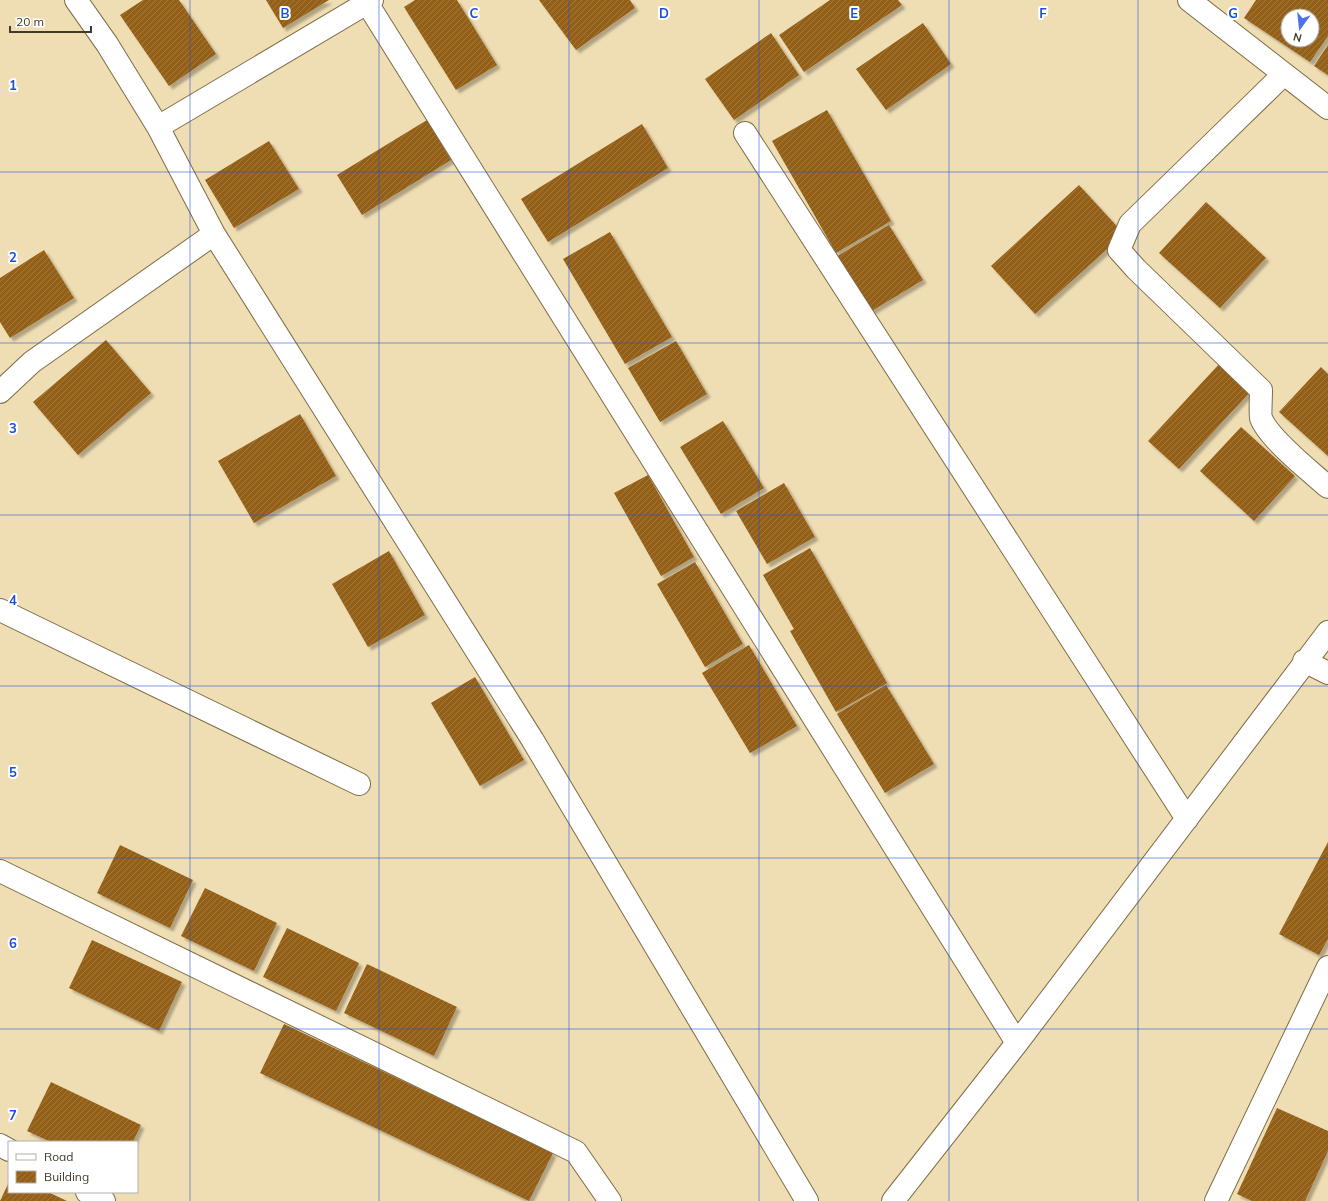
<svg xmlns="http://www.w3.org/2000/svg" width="1328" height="1201" font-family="Mulish,sans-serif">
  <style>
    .building { fill: url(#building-hatch); fill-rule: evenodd; filter: url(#shadow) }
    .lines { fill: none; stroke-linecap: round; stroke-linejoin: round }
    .minor-casing { stroke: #7d6d46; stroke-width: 24 }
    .minor { stroke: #fff; stroke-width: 22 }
    .grid { fill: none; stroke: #1d4ed8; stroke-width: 1; stroke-opacity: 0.55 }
    .grid-label { font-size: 13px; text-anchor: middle; font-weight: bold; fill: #1d4ed8; stroke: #fff; stroke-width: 4; stroke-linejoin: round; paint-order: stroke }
  </style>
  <defs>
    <pattern id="building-hatch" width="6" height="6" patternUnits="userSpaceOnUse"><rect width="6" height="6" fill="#945e16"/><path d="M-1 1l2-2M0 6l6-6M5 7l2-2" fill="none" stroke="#a07840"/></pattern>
    <filter id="shadow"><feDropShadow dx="3.5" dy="3.5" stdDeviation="1" flood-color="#0004"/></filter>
  </defs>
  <rect width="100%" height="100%" fill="#efddb3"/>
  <path class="building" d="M143,0h36l37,54 -47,32 -49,-71z
    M266,0h63l-46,28z
    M415,0h42l40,65 -41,25 -52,-83z
    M539,0h91l5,8 -59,42z
    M830,0h68l4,5 -98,67 -25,-37z
    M1256,0h72v36l-18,26 -66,-44zM1288,16h24v24h-24z
    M923,23l28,41 -65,46 -30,-41z
    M771,33l28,42 -65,45 -29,-41z
    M1328,45v30l-14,-9z
    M827,110l64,111 -55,32 -64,-112z
    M427,120l24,40 -89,55 -25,-40z
    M642,124l26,44 -120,74 -27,-43z
    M269,141l30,48 -65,39 -29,-48z
    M1079,185l45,49 -89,80 -44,-48z
    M1206,202l60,56 -46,50 -61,-55z
    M889,225l34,55 -53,32 -34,-55z
    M610,232l62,105 -47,27 -62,-105z
    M44,250l30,48 -64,40 -10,-16v-44z
    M106,340l45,53 -73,62 -45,-53z
    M676,341l31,53 -47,28 -32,-54z
    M1220,363l31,28 -72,78 -31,-28z
    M1321,367l7,7v82l-49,-44z
    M300,414l36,62 -82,47 -36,-62z
    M723,421l41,67 -43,26 -41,-67z
    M1241,427l54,49 -41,45 -54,-50z
    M648,475l46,82 -33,19 -47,-83z
    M784,483l31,54 -48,27 -31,-53z
    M810,548l77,135 -51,29 -46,-81 4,-2 -31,-54z
    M389,551l36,64 -57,32 -36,-63z
    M695,562l48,82 -38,23 -48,-83z
    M749,645l48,81 -47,27 -48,-80z
    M475,677l49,83 -44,26 -49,-83z
    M886,685l48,79 -49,29 -48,-79z
    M1328,842v97l-9,16 -40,-21z
    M120,845l73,35 -23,48 -73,-35z
    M205,888l72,35 -23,48 -73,-35z
    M287,928l72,35 -23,48 -73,-34z
    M92,940l90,42 -23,49 -90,-43z
    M367,964l90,43 -23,49 -90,-43z
    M284,1024l269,129 -24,48 -269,-128z
    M51,1082l90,43 -8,17h-82l-24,-11z
    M1277,1108l51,23v20l-23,50h-53l-15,-7z
    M9,1182v10h39l19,9h-67z"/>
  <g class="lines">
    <g class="minor-casing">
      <path id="minor" d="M76,0l31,44 51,83 56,107 318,505 275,462
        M1189,0l139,108
        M367,3l650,1040
        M1284,74l-154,150 -11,26 17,19 125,121c0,6 -1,25 0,28 7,20 50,54 67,69
        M158,127l214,-127
        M745,133l442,686
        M0,392l32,-30 182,-128
        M0,610l359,174
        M1304,661l24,12
        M0,871l576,281 34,49
        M0,1145l9,5
        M87,1192l17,9
        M893,1201l124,-158 311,-411
        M1216,1201l112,-234"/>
    </g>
    <use href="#minor" class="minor"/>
  </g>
  <path class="grid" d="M190,0v1201M379,0v1201M569,0v1201M759,0v1201M949,0v1201M1138,0v1201M0,172h1328M0,343h1328M0,515h1328M0,686h1328M0,858h1328M0,1029h1328"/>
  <g class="grid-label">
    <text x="285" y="18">B</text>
    <text x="474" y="18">C</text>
    <text x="664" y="18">D</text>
    <text x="854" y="18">E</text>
    <text x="1043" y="18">F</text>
    <text x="1233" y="18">G</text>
    <text x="13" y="90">1</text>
    <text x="13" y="262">2</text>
    <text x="13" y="433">3</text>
    <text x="13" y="605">4</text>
    <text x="13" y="777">5</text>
    <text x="13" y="948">6</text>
    <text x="13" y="1120">7</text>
  </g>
  <rect x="8" y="1141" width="130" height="52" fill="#ffffff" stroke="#b3b0a9"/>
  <rect x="16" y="1154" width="20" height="6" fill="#ffffff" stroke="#b3b0a9"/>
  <text x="44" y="1161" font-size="12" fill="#413a29">Road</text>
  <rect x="16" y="1171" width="20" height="12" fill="url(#building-hatch)" stroke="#b3b0a9"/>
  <text x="44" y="1181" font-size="12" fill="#413a29">Building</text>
  <g transform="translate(1300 28) rotate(195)"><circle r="19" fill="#ffffff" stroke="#b3b0a9"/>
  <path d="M0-3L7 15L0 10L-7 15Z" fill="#5072e7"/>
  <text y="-6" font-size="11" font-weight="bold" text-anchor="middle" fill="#413a29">N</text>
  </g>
  <path d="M10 26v6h81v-6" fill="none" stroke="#413a29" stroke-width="2"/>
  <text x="16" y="26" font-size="12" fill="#413a29" stroke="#ffffff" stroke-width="3" paint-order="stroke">20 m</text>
</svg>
